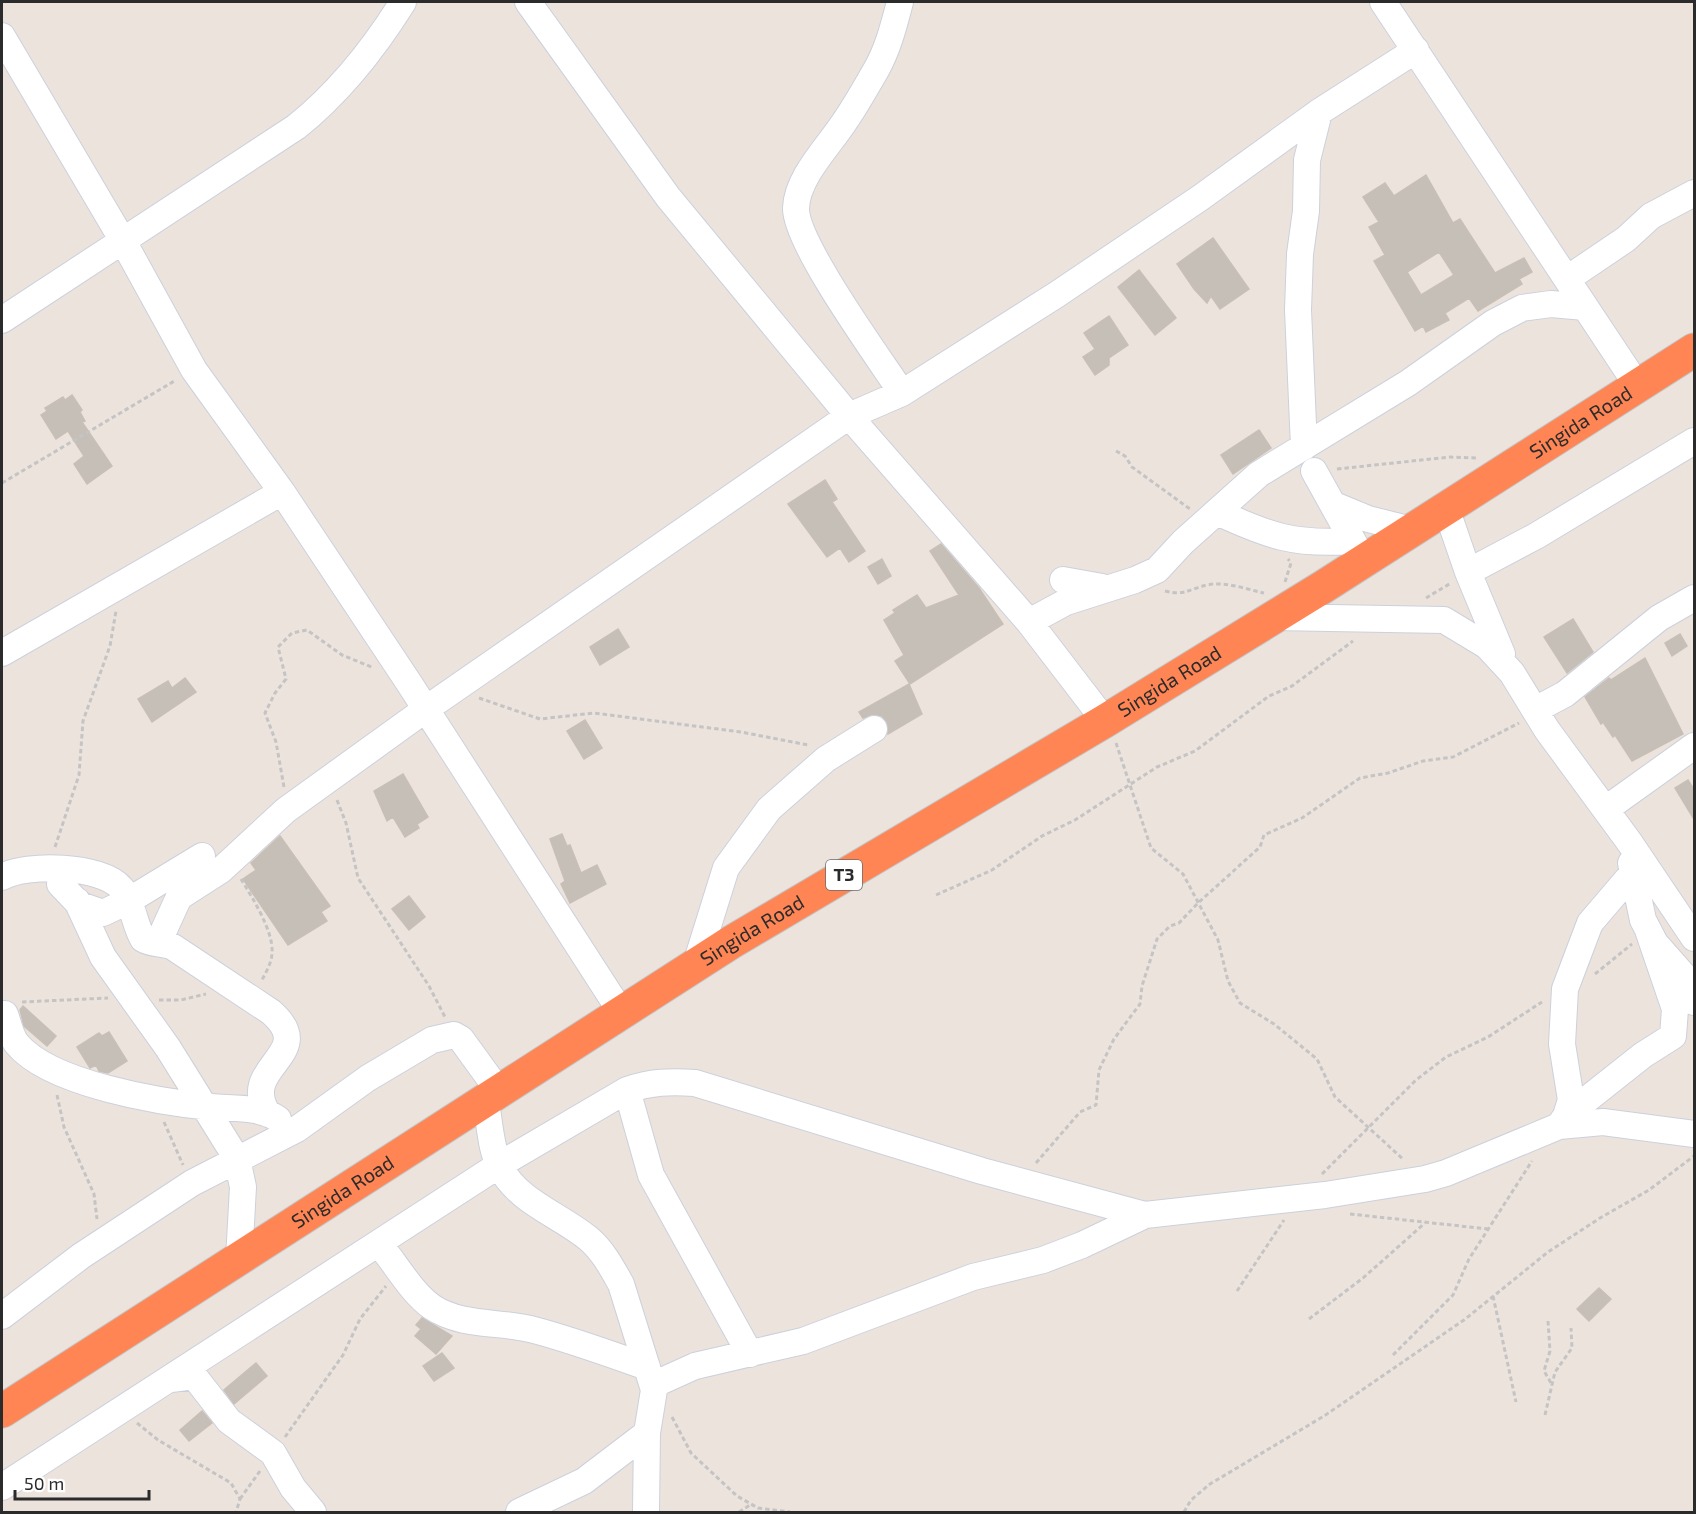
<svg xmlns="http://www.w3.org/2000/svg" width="1696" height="1514" font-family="'Exo 2',sans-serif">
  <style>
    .building { fill: #c5bfb8; stroke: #c8bfb6; stroke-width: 1.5; fill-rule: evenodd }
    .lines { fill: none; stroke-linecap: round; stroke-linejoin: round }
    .minor-casing { stroke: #cbd1dc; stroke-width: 28 }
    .highway-casing { stroke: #c4c4c4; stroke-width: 35 }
    .path { stroke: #c4c4c4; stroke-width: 3; stroke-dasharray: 4.5 3; stroke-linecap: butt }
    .minor { stroke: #fff; stroke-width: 26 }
    .highway { stroke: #ff8555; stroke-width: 33 }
    .labels { text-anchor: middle; stroke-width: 5; stroke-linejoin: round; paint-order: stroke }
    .shield { fill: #fff; stroke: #6b6b6b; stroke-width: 1.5 }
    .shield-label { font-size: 18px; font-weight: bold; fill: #2b2b2b }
    .street-label { font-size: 20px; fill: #2b2b2b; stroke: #fff }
  </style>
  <rect width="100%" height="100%" fill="#ede3dd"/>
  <path class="building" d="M1426,175l27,48 7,-4 35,54 29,-15 8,14 -13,7 3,5 -44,27 -9,-13 -24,15 4,7 -23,12 -3,-6 -8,5 -41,-70 11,-6 -16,-28 10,-5 -16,-25 22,-14 9,13zM1439,252l15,23 -33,20 -14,-23z
    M1213,238l36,51 -29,20 -9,-13 -4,7 -13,-14 -17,-25z
    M1139,270l37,48 -21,17 -37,-48z
    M1109,316l19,29 -19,13v7l-14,10 -12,-18 12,-8 -11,-16z
    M72,395l10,15 -2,2 5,9 -3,1 30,44 -25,18 -13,-20 10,-8 -16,-25 -12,8 -15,-24 6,-4 -2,-3 18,-11 2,3z
    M1259,430l12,18 -38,26 -12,-19z
    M825,480l12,19 -5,3 33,49 -16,11 -9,-14 -13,9 -39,-53z
    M941,544l38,44 24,36 -93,60 -15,-23 9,-6 -20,-35 11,-7 -2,-3 24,-15 9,13 33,-13 -29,-44z
    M882,559l9,17 -13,8 -10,-17z
    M1573,619l20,33 -26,21 -23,-36z
    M618,629l11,18 -29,18 -10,-18z
    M1680,634l7,12 -15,10 -7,-13z
    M1645,658l38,76 -51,27 -17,-26 -2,2 -10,-15 -2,2 -16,-27 24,-19 2,2z
    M185,678l11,14 -44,30 -14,-23 30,-18 4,7z
    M909,684l13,30 -34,20 -1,-12 -5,-6 -9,-2 -10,4 -4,-6z
    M585,720l17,28 -18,11 -17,-28z
    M403,774l25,43 -11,7 2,4 -14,9 -12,-20 -6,4 -13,-30z
    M1688,780l7,11v30l-20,-33z
    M562,834l5,12 3,-1 11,28 16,-8 9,19 -36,19 -9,-19 4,-3 -15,-42z
    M280,836l50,70 -9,6 6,9 -39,24 -45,-66 13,-9 -5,-7z
    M409,896l16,21 -16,13 -17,-21z
    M23,1006l33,30 -9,10 -23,-20 -4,-16z
    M109,1032l18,29 -19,12 -9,-2 -3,-6 -6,3 -13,-21 22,-14 3,3z
    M1599,1288l12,11 -22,22 -12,-12z
    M422,1318l30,18 -16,18 -21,-18 6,-7 -5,-4z
    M442,1353l12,15 -20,13 -11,-15z
    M256,1363l11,13 -33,28 -10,-14z
    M202,1411l10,12 -23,18 -9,-11z"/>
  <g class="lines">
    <g class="minor-casing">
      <path id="minor" d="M528,2l140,195 181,219 180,206 76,99
        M900,2c-6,23 -12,47 -24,68 -10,17 -20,35 -31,51 -16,25 -48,56 -49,87 -1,35 83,150 106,185
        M1383,2l254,383
        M2,36l121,205 71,129 88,122 127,191 212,329
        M1567,279l59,-40 25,-23 43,-23
        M2,320l294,-193c44,-35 77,-77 107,-125
        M1304,447l-6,-137 2,-56 6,-43 1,-51 12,-48
        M1314,471l45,81
        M1334,505l34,14 44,11
        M1446,508l22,64 34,82
        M1217,512c52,24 77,33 135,29
        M1468,572l68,-36 158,-95
        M1063,580l39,7
        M1273,617l171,3 43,26 25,27 35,57 83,113 64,95
        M1029,622l37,-20 69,-22 22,-10 26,-28 76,-68 149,-91 85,-60 29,-15 29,-4 34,3
        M2,653l280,-161
        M1535,710l30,-16 94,-76 35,-20
        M1606,809l88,-63
        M1631,863l12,57 12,23 30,34 9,25
        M2,877c24,-14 100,-12 119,11 12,14 13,36 22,51 9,6 21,3 30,8l98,65c49,43 -34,54 -3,102
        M60,884l20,21 23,8 25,-12 74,-45
        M77,901l26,56 65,91 69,111 6,28 -4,72
        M158,943l21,-46 42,-27 65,-60 140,-101 423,-293 53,-23 154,-98 144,-97 119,-86 97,-62
        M696,964l30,-96 43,-59 57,-50 48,-30
        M2,1014h3c3,9 6,23 12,30 33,40 143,58 194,63 21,2 49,-1 67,12
        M627,1090l24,85 99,179
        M485,1099c5,21 5,50 15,68 19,36 59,47 89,72 14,12 23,29 32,45l33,106 -7,43 -1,79
        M1566,1116l77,-61 30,-19 2,-27 -27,-79
        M1559,1126l7,-10 5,-16 -9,-56 3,-55 25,-66 41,-48
        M379,1244c17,20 32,48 53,63 30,20 69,14 102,23 38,10 76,24 113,37
        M2,1316l79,-60 111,-73 105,-54 71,-51 64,-38 22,-5 7,4 37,51
        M171,1379l23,-3 35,45 44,32 20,35 20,24
        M653,1385l42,-19 108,-25 170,-64 70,-17 39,-15 63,-30 180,-20 100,-16 21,-6 113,-47 44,-4 91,12
        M2,1487l497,-322 128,-75c24,-8 43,-9 68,-7l287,88 163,44
        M519,1512l65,-31 63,-48"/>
    </g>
    <g class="highway-casing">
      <g id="highway">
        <path id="s1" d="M2,1411l728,-468 375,-222 218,-134 371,-237"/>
      </g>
    </g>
    <path class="path" d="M1116,451l9,5 7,11 58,42
      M1337,469l113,-12 26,1
      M2,483l174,-103
      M1285,582l6,-19 -3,-4
      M1165,591c20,5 24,-2 42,-6 18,-4 39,4 57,8
      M1426,598l25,-15
      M479,698l61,21 54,-6 147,19 67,13
      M1116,743l35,105 32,26 35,66 10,41 12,22 34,21 43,35 18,38 69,63
      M284,787l-8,-45 -11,-29 10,-20 11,-14 -8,-32 14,-14 15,-3 35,25 32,13
      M337,800l9,23 12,55 71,108 16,31
      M55,847l24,-72 4,-54 27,-75 6,-35
      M241,879c11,18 33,53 31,74 0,9 -6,19 -10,27
      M936,895l56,-25 50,-34 33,-16 82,-53 38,-16 74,-55 23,-10 61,-45
      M1595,974l37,-30
      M159,1000h22l25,-6
      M22,1002l86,-4
      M57,1095l7,32 30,67 3,25
      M164,1122l19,43
      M1036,1163l44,-51 16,-7 3,-35 15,-31 26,-35 2,-18 15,-47 13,-13 9,-3 19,-20 62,-56 4,-12 38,-17 58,-40 28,-5 35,-12 30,-4 66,-34
      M1322,1174l94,-94 30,-23 42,-20 54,-35
      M1350,1214l138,15
      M1237,1291l47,-71
      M1493,1296l23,106
      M1309,1319l54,-41 62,-55
      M1548,1321l2,30 -6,20 7,12
      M1393,1355l60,-60 16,-36 63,-98
      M1545,1415l10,-43 17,-24 -1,-20
      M672,1417l19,36 46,43 21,12 32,4
      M137,1423l21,17 73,43 9,16 -4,13
      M285,1437l58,-82 17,-36 26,-33
      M240,1499l20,-28
      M739,1512l11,-7
      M1184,1512l7,-12 19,-16 114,-68 140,-96 84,-68 52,-34 49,-28 45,-34"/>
    <use href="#minor" class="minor"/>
    <use href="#highway" class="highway"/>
  </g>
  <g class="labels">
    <rect class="shield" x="826" y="860" width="36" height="30" rx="4.5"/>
    <g class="shield-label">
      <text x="844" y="881">T3</text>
    </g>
    <g class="street-label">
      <text dy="7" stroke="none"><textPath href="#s1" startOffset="1863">Singida Road</textPath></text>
      <text dy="7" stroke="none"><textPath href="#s1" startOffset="1377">Singida Road</textPath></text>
      <text dy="7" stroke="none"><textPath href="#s1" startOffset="891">Singida Road</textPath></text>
      <text dy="7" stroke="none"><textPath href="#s1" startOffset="405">Singida Road</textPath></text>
    </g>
  </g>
  <rect width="1696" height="1514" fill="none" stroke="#2b2b2b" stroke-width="6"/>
  <path d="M15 1490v9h134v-9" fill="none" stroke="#2b2b2b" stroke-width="3"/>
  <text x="24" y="1490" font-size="18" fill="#2b2b2b" stroke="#ffffff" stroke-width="4.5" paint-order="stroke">50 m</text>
</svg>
